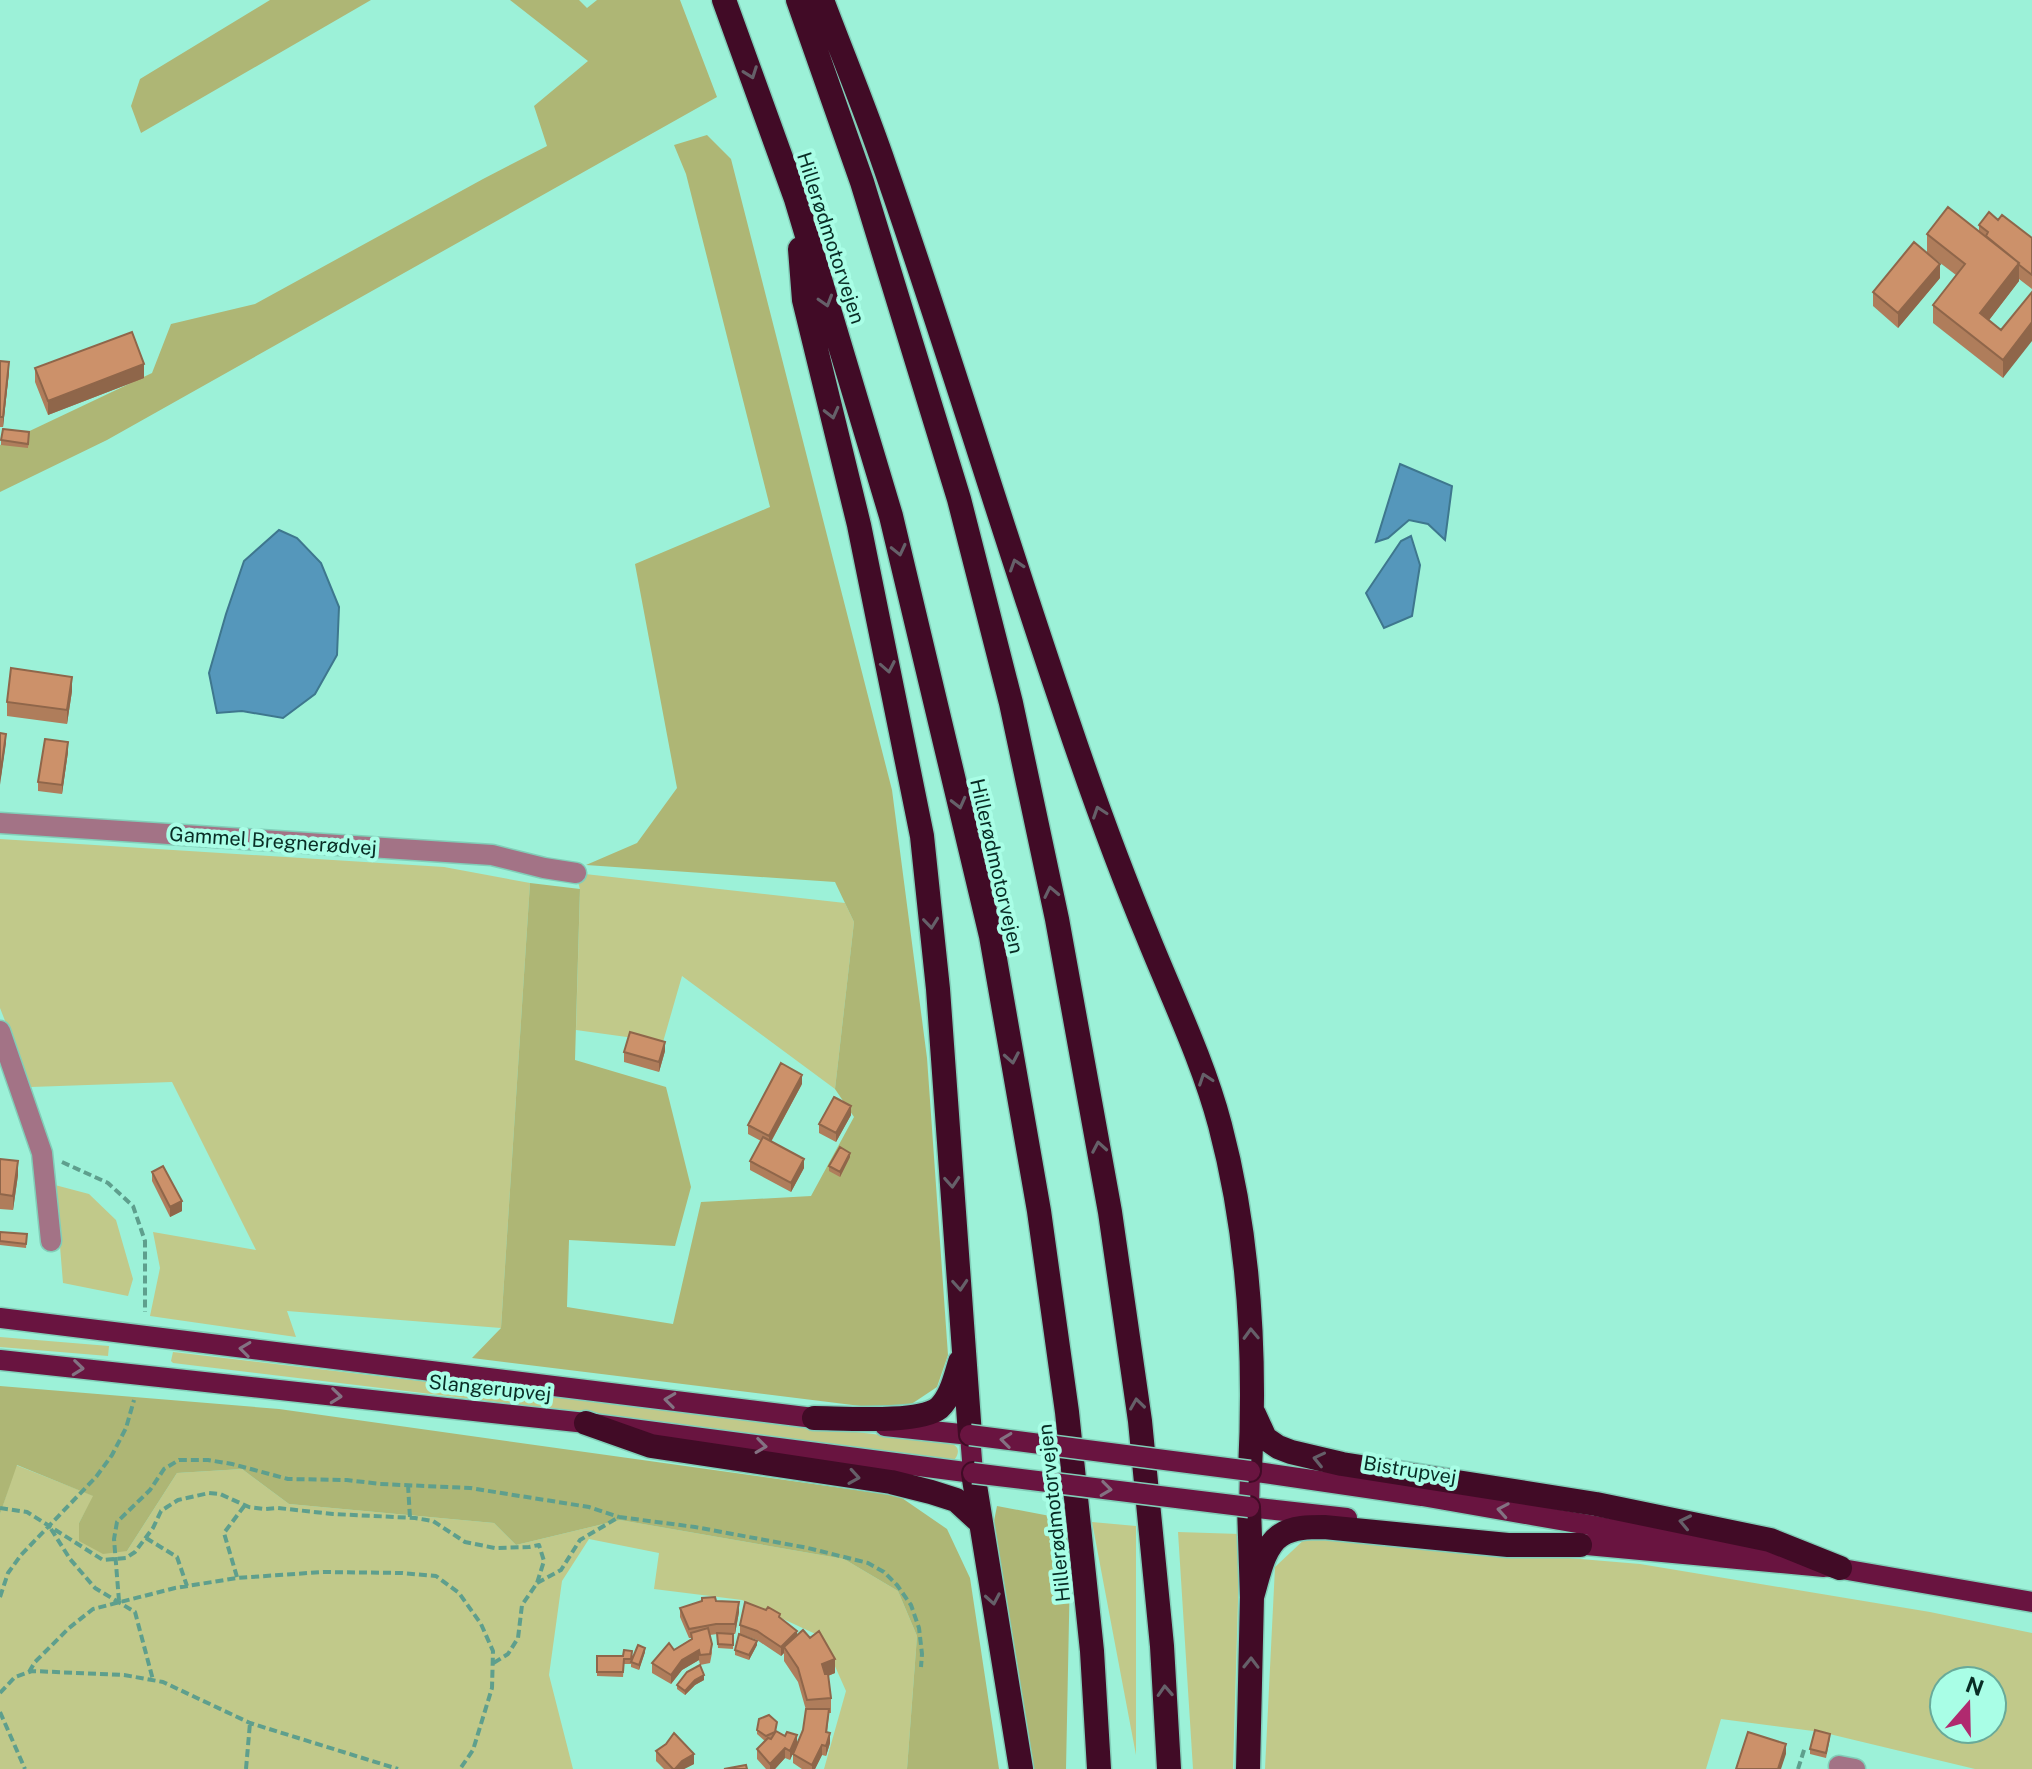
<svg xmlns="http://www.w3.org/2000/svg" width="2032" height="1769" font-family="'Public Sans',sans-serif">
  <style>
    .green { fill: #c1c98a; fill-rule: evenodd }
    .forest { fill: #aeb675 }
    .water { fill: #5597bb; stroke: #3e778e; stroke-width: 2 }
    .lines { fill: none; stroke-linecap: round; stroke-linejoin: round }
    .minor-casing { stroke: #81ceb8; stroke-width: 23 }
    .major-casing { stroke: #81ceb8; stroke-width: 23 }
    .highway-casing { stroke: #81ceb8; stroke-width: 27 }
    .path { stroke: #5e9f8d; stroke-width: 4; stroke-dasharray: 8 4; stroke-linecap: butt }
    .minor { stroke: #a37386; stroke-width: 20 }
    .major { stroke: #691440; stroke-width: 20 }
    .highway { stroke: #410b26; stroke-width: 24 }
    .major-bridge-casing { stroke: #81ceb8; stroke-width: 23; stroke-linecap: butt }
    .major-bridge { stroke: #691440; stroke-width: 20 }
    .wall { fill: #af7d5b }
    .shaded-wall { fill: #8f664a }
    .building { fill: #cc916a; stroke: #8f664a; stroke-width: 2 }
    .oneway { stroke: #656069 }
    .oneway2 { stroke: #837282 }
    .labels { text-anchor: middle; stroke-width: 8; stroke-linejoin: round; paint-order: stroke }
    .street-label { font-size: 20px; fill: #082d25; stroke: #a9fee6 }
  </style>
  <rect width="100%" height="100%" fill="#9cf1d8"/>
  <path class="green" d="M0,839l444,28 86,16 -29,445 -214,-17 9,26 -146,-21 10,-48 -7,-36 103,18 -84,-168 -141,5 -31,-79z
    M576,873l269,30 9,19 -19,167 -153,-113 -19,66 -87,-12 4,-140z
    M55,1185l34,9 27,26 17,59 -5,17 -65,-13z
    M0,1337l109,9 -1,10 -108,-9z
    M173,1352l777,91c10,3 10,11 3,18l-233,-29 -190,-26 -357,-43 -2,-2z
    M16,1465l78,31 -15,27 48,28 50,-78 65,-4 47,35 205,19 22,22 104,-25 224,39 54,32 19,45 -10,133h-83l22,-78 -24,-54 -80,-37 -88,-11 5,-36 -70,-14 -27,42 -13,94 24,94h-573v-255z
    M1092,1522l44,4v229z
    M1178,1532l62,2 -7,235h-40z
    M1308,1536l332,28 290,48 102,21v136h-57l-154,-37 -100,-13 -15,50h-441l10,-202zM1944,1681h48v48h-48z"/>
  <path class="forest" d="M270,0h101l-230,133 -10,-27 9,-27z
    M510,0h69l8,8 10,-8h83l37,97 -610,343 -107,52v-47l152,-72 19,-49 84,-20 228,-125 64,-33 -13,-40 54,-45z
    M707,135l24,24 161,631 35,268 21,297 -11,32 -36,24 -429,-53 29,-30 29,-445 50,6 -5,171 91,27 25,100 -16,59 -106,-6 -2,67 106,17 28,-122 110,-6 43,-79 -19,-28 19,-167 -19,-40 -249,-17 51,-22 40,-55 -42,-224 135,-57 -84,-333 -12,-29z
    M0,1386l279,23 620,87 48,33 23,49 29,191h-92l10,-133 -19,-45 -54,-32 -224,-39 -104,25 -22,-22 -205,-19 -47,-35 -65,4 -50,78 -24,3 -24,-13v-18l14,-27 -76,-31 -17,49z
    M997,1506l74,14 -5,249h-36l-38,-238z"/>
  <path class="water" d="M1400,464l52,22 -7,54 -17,-16 -19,-4 -21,18 -12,4z
    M279,530l18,8 24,25 18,44 -2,48 -22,39 -32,24 -41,-7 -25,2 -8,-40 17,-59 18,-53z
    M1411,536l9,29 -8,51 -28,12 -18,-35 35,-52z"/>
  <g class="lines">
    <g class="minor-casing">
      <path id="minor" d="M0,823l492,32 52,13 32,5
        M0,1031l42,122 9,88
        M1839,1766l16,3"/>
    </g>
    <g class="major-casing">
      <path id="major" d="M0,1318l830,102
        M0,1360l586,63 387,50 -3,-38 -85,-9
        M1347,1518l-98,-11 1,-36 172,25 610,106
        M1565,1543l259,24"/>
    </g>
    <g class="highway-casing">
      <path id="highway" d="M724,0l72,199 95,317 100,420 48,275 28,201 25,239 7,118
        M798,0l64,182 97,317 52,204 46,216 53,293 30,209 22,225 7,123
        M822,0c21,56 44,111 63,167 64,183 119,369 182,552 25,74 51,146 81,218 25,62 55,124 72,188 30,113 36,230 30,346
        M800,249l4,51 55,225 63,311 16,153 32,446
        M1254,1414l11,24 13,9 13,5 51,12 254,40 174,36 70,28
        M814,1418c28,0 105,6 125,-10 12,-11 16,-30 21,-46
        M586,1423l65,23 240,36 40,10 25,8 24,22
        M973,1473l48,296
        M1252,1597c6,-19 11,-51 29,-62 12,-8 29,-8 43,-8l184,18h72
        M1248,1769l4,-172 -3,-90"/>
    </g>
    <path class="path" d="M62,1162l46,21 25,23 12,35v71
      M408,1485l2,33
      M0,1508l27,4 76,48 23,-2 9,-6 18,-24 8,-17 6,-4 11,-7 31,-7 11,1 29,13 16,2 13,-1 55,6 82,4 18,3 32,21 30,6 34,-1 10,-2 5,16 -7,22 -15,22 -4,33 -10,16 -16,10
      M51,1529l19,30 25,29 40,24 18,68
      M146,1538l31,19 10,29
      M237,1577l-13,-44 21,-28
      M537,1583l24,-13 19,-30 39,-23 76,10 113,21 60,15 16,9 13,13 14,20 8,23 3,26 -1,13
      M0,1597l8,-24 13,-18 75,-78 16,-22 14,-27 8,-28
      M119,1601l-5,-62 3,-17 33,-32 14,-21 15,-9h29l24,4 56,15 59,1 33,4 90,4 119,19 30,10
      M29,1672l6,-10 34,-34 24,-19 82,-21 62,-10 86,-6 79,1 34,3 23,17 22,31 12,27 -1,37 -19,62 -13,19
      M0,1693l15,-16 17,-6 92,4 39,7 87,41 148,46
      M0,1712l25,57
      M246,1769l4,-46
      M1798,1769l7,-22"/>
    <use href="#minor" class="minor"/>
    <use href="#major" class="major"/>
    <use href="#highway" class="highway"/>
    <g class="major-bridge-casing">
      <path id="major-bridge" d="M970,1435l280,36
        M973,1473l276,34"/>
    </g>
    <use href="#major-bridge" class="major-bridge"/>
  </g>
  <path class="wall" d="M1998,220l34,18v51l-13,-10v2l-30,39 12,10 31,-38 -29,86 -70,-55v-18l23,-30 -29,-22v-19l52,-3v-6z
    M1940,278l-42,50 -25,-22v-14z
    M0,361l9,11 -6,55h-3z
    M35,368l109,10 -96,37 -13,-33z
    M29,432l-1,16 -27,-3v-5z
    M72,691l-5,33 -60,-8v-14z
    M68,752l-6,42 -24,-3v-9z
    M665,1051l-6,21 -35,-10v-10z
    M802,1084l-31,58 33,26 -13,24 -41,-22v-9l11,-20 -13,-7v-9z
    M851,1115l-15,27 -17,-9v-9z
    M850,1157l-10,20 -11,-6v-5z
    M0,1159l18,16 -5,35 -13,-1z
    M152,1172l30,39 -12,6 -18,-36z
    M0,1232l27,2 -1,14 -26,-3z
    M716,1601l23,11 -4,22h-5h3v15l-15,-1 -1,-14 -7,1 2,18 -2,10 -10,2 4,15 -9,5 -10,10 -8,-6v-4l23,-20 -1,-5 -17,10 -11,14 -19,-11v-10l39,-24v-1h-2l-9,-21v-9z
    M780,1618l55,55 -7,3 3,22v15h-2l-2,20 3,10 -4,13 -4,-1 -7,14h-13l-9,-6v-9l4,-9 -7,15 -5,-2 -10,11h-9l-9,-10v-10l8,-8 -8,-7v-4l19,1 21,13 6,-14 3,-20 -8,-28 -14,-21v-8l-3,3 -24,-16 -17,-6v-9z
    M757,1645l-8,15 -14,-5v-5z
    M645,1652l-6,18 -8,-3v-5z
    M597,1656h35l-1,8h-7l-1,13 -26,-1z
    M1830,1738l-4,20 -16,-4v-5z
    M656,1751l38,13 -10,5h-20l-8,-8z"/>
  <path class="shaded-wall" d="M2019,263v18l-39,51v-19z
    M1940,264v14l-42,50v-15z
    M2032,322v19l-29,37v-18z
    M9,362v10l-6,55v-10z
    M144,364v14l-96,37v-14z
    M72,677v14l-5,33v-14z
    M6,734v9l-6,42v-9z
    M68,742v10l-6,42v-9z
    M665,1042v9l-6,21v-10z
    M802,1075v9l-33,61v-9z
    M851,1106v9l-15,27v-9z
    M850,1153v4l-10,20v-5z
    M804,1159v9l-13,24v-9z
    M18,1161v14l-5,35v-14z
    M182,1201v10l-12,6v-10z
    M739,1602v10l-4,22v-10z
    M797,1631v9l-13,7v6l-3,3v-9z
    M757,1641v4l-8,15v-5z
    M645,1648v4l-6,18v-5z
    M699,1650v10l-17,10 -11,14v-9l11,-15z
    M835,1659v14l-13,5v-14z
    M704,1675v5l-9,5 -10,10v-4l10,-11z
    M830,1733v10l-4,13v-10z
    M797,1735v9l-7,16v-9z
    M1786,1744v10l-5,15h-3z
    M822,1745v10l-7,14h-3v-4z
    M785,1748v10l-10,11h-5v-5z
    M694,1754v10l-10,5h-9l7,-8z"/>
  <path class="building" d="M1948,207l71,56 -39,50 21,17 31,-38v30l-29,38 -70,-55 32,-41 -38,-30z
    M1989,212l9,8 4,-5 30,23v37l-14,-11 1,-1 -33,-27 2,-4 -9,-7z
    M1914,242l26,22 -42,49 -25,-21z
    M132,332l12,32 -96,37 -13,-33z
    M0,361l9,1 -6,55h-3z
    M3,429l26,3 -1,12 -27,-4z
    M11,668l61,9 -5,33 -60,-8z
    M0,733l6,1 -6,42z
    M45,739l23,3 -6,43 -24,-3z
    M630,1032l35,10 -6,20 -35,-10z
    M781,1063l21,12 -33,61 -21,-11z
    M834,1097l17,9 -15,27 -17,-9z
    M763,1137l41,22 -13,24 -41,-22z
    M840,1147l10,6 -10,19 -11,-6z
    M0,1159l18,2 -5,35 -13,-2z
    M163,1166l19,35 -12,6 -18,-35z
    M0,1232l27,2 -1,10 -26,-3z
    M715,1597l1,4 23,1 -4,22h-19l-27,5 -9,-21 22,-7v-3z
    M745,1602l21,8 2,-3 12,7 -1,3 18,14 -16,16 -24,-16 -17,-6z
    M708,1628l4,16 -2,10 -10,1 -1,-5 -17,10 -11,15 -19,-12 17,-20 5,7 18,-11 -1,-6z
    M803,1630l7,8 9,-7 16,28 -13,5 3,10h3l3,24 -24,2 -9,-32 -14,-21z
    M717,1633l16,1v11l-15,-1z
    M739,1634l18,7 -8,14 -14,-5z
    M638,1645l7,3 -6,17 -8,-3z
    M624,1650l8,1 -1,8h-7l-1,13h-26v-16h26z
    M700,1665l4,10 -9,5 -10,11 -8,-6 10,-13z
    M806,1709h23l-3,23 4,1 -4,13 -4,-1 -10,20 -19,-11 10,-24z
    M769,1715l8,7 -2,10 -9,4 -9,-6 2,-11z
    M1815,1730l15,4 -4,19 -16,-4z
    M776,1731l9,5 2,-4 10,3 -7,16 -5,-3 -15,16 -13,-15 11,-11 3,1z
    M1748,1732l38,12 -8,25h-42z
    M674,1733l20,21 -12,7 -7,8h-2l-17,-18 10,-7z
    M746,1765l1,4h-23z"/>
  <defs><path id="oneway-chevron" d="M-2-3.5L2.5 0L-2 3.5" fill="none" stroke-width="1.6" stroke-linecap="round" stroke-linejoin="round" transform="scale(2)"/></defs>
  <g class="oneway">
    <use href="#oneway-chevron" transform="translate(751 73) rotate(70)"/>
    <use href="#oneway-chevron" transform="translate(826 301) rotate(73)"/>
    <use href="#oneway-chevron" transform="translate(832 413) rotate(76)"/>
    <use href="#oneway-chevron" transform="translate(899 550) rotate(77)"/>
    <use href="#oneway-chevron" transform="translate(1016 565) rotate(-108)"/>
    <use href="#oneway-chevron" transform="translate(888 667) rotate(79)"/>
    <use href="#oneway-chevron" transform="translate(959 803) rotate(76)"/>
    <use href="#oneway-chevron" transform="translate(1099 812) rotate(-109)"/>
    <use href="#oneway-chevron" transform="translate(1051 892) rotate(-102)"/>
    <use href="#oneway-chevron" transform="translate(931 923) rotate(84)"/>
    <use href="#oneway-chevron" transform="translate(1012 1058) rotate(80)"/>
    <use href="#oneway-chevron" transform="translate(1205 1079) rotate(-109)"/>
    <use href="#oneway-chevron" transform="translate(1099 1147) rotate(-100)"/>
    <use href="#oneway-chevron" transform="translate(952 1182) rotate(86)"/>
    <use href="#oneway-chevron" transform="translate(960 1285) rotate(86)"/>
    <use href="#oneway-chevron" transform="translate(1251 1334) rotate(-92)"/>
    <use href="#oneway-chevron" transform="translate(1137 1404) rotate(-98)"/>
    <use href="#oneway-chevron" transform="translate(1319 1459) rotate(-167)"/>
    <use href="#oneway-chevron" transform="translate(854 1477) rotate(9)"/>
    <use href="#oneway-chevron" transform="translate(1685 1522) rotate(-168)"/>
    <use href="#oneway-chevron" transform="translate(993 1599) rotate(80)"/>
    <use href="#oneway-chevron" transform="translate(1251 1663) rotate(-89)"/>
    <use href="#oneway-chevron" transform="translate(1165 1691) rotate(-93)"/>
  </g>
  <g class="oneway2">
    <use href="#oneway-chevron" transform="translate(245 1349) rotate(-173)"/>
    <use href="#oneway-chevron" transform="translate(78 1368) rotate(6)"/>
    <use href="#oneway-chevron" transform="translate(336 1396) rotate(6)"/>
    <use href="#oneway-chevron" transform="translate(670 1400) rotate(-173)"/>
    <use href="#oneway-chevron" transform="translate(1006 1440) rotate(-173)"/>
    <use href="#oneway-chevron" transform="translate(761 1446) rotate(7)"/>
    <use href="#oneway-chevron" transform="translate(1106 1489) rotate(7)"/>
    <use href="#oneway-chevron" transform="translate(1503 1510) rotate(-170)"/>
  </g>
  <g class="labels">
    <g class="street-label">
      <text transform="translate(831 238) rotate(72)" y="7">Hillerødmotorvejen</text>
      <text transform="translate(273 841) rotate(4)" y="7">Gammel Bregnerødvej</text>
      <text transform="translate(997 866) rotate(77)" y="7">Hillerødmotorvejen</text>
      <text transform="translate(490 1388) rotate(6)" y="7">Slangerupvej</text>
      <text transform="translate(1410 1470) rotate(9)" y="7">Bistrupvej</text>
      <text transform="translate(1054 1513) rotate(-96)" y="7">Hillerødmotorvejen</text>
    </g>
  </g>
  <g transform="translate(1968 1705) rotate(20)"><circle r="38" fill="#a9fee6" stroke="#69aa99" stroke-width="2"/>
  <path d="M0-6L14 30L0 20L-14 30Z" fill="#b02a6f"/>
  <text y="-12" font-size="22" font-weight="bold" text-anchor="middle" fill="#082d25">N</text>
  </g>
</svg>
